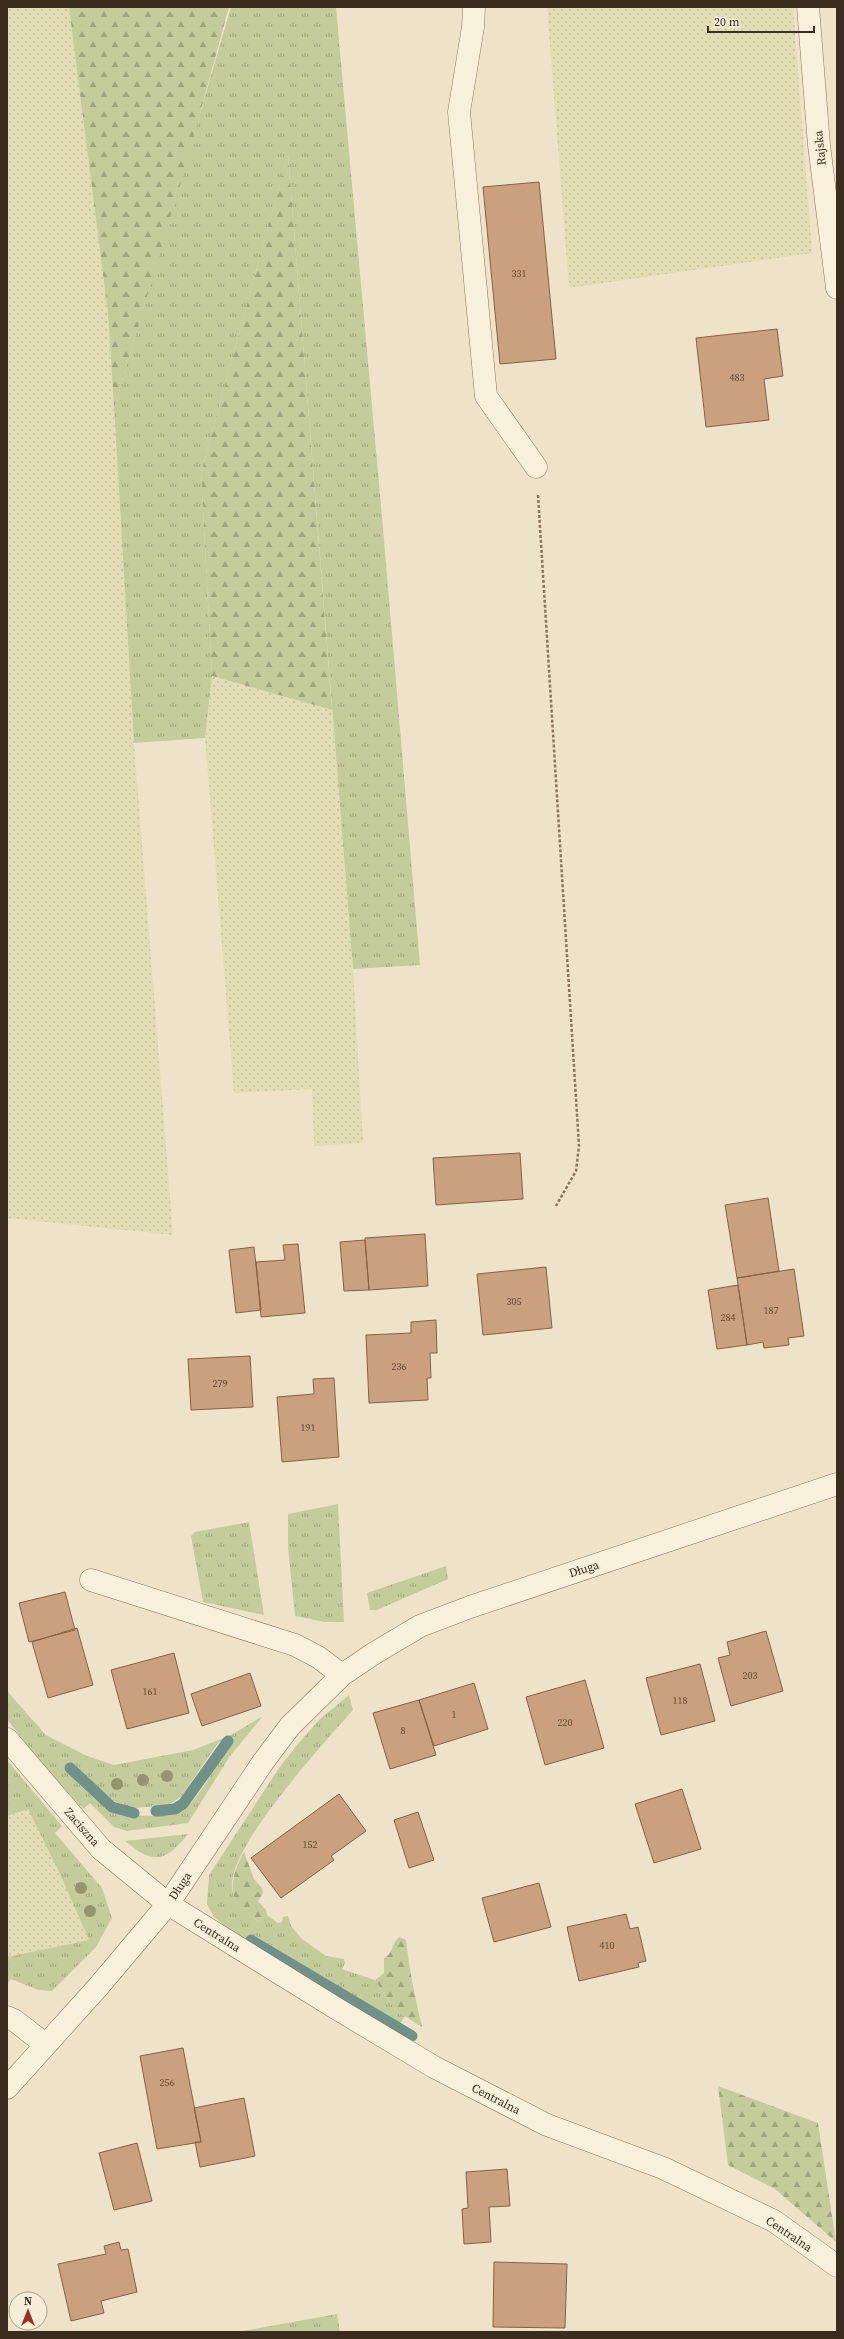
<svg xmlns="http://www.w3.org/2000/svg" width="844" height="2339" font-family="'Source Serif 4',serif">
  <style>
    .farmland { fill: url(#farmland-dots) }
    .grass { fill: url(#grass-tufts); fill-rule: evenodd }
    .forest { fill: url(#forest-firs) }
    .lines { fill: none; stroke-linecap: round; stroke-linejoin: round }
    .stream { stroke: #6f9189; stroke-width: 11 }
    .building { fill: #cba07f; stroke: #886043 }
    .minor-casing { stroke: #8a765d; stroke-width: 23 }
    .path { stroke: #8a765d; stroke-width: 2.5; stroke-dasharray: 3 2; stroke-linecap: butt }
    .minor { stroke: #f8f0db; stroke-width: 22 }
    .tree { fill: #94956f }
    .labels { text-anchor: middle; stroke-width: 4; stroke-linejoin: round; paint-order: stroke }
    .number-label { font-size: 10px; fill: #5e4a38 }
    .street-label { font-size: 12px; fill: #3a2d20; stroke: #f5edd7 }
  </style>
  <defs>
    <pattern id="farmland-dots" width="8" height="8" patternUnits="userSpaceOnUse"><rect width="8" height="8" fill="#e3ddb5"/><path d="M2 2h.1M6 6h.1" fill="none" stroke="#c4be9b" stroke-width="1.8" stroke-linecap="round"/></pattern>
    <pattern id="grass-tufts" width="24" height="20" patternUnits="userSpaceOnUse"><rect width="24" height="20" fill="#c5cc9c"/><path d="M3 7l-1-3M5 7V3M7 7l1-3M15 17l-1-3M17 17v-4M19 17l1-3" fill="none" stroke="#a1a67f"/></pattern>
    <pattern id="forest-firs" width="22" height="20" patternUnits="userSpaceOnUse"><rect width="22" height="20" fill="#c5cc9c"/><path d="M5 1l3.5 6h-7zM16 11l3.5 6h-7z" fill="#a1a67f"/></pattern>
  </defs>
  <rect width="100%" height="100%" fill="#eee3c8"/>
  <path class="farmland" d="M7,7h62l39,307 26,429 39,492 -166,-17z
    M547,7h246l19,246 -243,35z
    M212,676l120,34 21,259 10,174 -49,3 -2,-57 -78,4 -29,-355z
    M28,1808l32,66 29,66 -82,17v-141z"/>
  <path class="grass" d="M231,7h105l47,521 37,437 -67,4 -65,-814 -87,318 11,203 -7,62 -71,5 -20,-335z
    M338,1504l6,118h-19l-30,-6 -7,-69v-33z
    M249,1522l15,93 -61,-13 -12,-66 4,-4z
    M446,1566l2,13 -71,31h-7l-3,-17z
    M7,1691l39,44 41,21 27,9 79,-15 38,-15 32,-19 -33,40 -42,67 -61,8 -13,-4 -24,-24 -7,6 -43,-47 -33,-43zM227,1738l2,7c-14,20 -25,46 -43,63 -7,7 -17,6 -26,7 -50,5 -61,-12 -94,-44l7,-6 41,36 11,5 10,2 33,-3 13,-8 37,-54z
    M349,1695l4,15c-29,33 -124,136 -121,177 1,18 14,26 27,35l8,-7 11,8 4,-1 1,-5 5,-1 3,10 11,13 24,17 18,3 1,4 -3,6 33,11 20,30 10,6 -5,8 -146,-89 -6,9 -34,-27 -7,-13 2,-29 70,-107 18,-23 23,-26z
    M7,1760l55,66 -7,7 47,55 10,30 -16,29 -44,44 -14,-1 -27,-11 -4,5v-27l82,-17 -29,-66 -32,-65 -21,7z
    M188,1834c-22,28 -35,31 -63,7z
    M337,2314l3,18h-103z"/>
  <path class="forest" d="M69,7h160l-44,161 -71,240 -6,-94z
    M288,154l44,556 -120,-34 -11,-203z
    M244,1852l10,27 8,9 1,5 -5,8 8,9 1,5 -8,7c-6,-4 -14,-8 -18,-13 -15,-18 -7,-39 3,-57z
    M399,1937l7,3c3,29 9,58 16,87l-27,-17 -20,-30 9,-7v-15c9,-4 8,-15 15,-21z
    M718,2086l100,37 18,119 -61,-53 -47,-24z"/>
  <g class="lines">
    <path class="stream" d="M70,1768l42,39 22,6
      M156,1811l19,-2 8,-5 45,-63
      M251,1940l161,96"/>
  </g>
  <path class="building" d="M539,182l17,177 -56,5 -17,-177z
    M777,329l6,47 -19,3 5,41 -63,7 -10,-89z
    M520,1153l3,46 -87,6 -3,-47z
    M768,1198l11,73 -42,7 -12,-73z
    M425,1234l3,52 -59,4 -4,-52z
    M365,1240l4,50 -25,1 -4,-49z
    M298,1244l7,69 -44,4 -5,-55 29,-2 -2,-15z
    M254,1247l7,63 -25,3 -7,-63z
    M546,1267l6,61 -69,7 -6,-61z
    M794,1269l10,67 -16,2 1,7 -25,3 -1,-6 -16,3 -10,-67z
    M738,1285l9,60 -30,4 -9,-59z
    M436,1320l1,33h-7l1,25h-4l1,22 -59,3 -3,-68 45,-2v-11z
    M250,1356l3,51 -62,3 -3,-51z
    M334,1378l5,79 -57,5 -5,-65 37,-3 -1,-15z
    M65,1592l10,38 -46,12 -10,-39z
    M77,1628l16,57 -45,13 -16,-56z
    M766,1631l17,60 -52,15 -13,-48 12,-3 -3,-13z
    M174,1653l15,60 -62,16 -16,-59z
    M700,1664l15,57 -54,14 -15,-57z
    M250,1673l11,33 -59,20 -11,-32z
    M585,1680l19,68 -59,17 -19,-68z
    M474,1683l14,46 -54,17 -15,-46z
    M419,1700l17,55 -46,14 -17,-56z
    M682,1789l19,60 -47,14 -19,-59z
    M339,1794l27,37 -35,25 3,4 -53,38 -30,-40z
    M418,1812l16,48 -25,8 -15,-48z
    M539,1883l12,44 -57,15 -12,-44z
    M626,1914l4,15 8,-2 8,34 -8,2 1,4 -60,14 -12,-54z
    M183,2048l18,94 -44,7 -17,-93z
    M244,2098l11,58 -55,11 -5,-25h6l-7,-34z
    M137,2143l15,58 -38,9 -15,-57z
    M507,2169l3,37 -21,1 2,35 -27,2 -2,-35 6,-1 -2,-36z
    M119,2242l2,8 7,-1 9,43 -36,9 3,12 -33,8 -13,-57 48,-10 -2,-8z
    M494,2262l73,2 -2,64 -72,-1z"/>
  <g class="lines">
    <g class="minor-casing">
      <path id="minor" d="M474,7l-1,20 -14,85 27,284 50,71
        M808,7l11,138 18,143
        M91,1580l204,65 23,12 24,18
        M7,1739l94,110 67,55 166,103 100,60 113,58 116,43 111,53 63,45
        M7,2017l7,3 31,24
        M7,2088l91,-101 70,-83 95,-142 27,-36 52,-51 31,-21 47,-28 50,-19 367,-123"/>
    </g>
    <path class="path" d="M538,495l41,651 -3,25 -20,35"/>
    <use href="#minor" class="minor"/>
  </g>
  <g class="tree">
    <circle cx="167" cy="1776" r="6"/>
    <circle cx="143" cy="1780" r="6"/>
    <circle cx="117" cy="1784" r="6"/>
    <circle cx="81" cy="1888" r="6"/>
    <circle cx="90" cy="1911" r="6"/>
  </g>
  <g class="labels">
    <g class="number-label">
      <text x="519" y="277">331</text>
      <text x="737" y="381">483</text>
      <text x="514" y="1305">305</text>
      <text x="771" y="1314">187</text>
      <text x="728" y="1321">284</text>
      <text x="399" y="1370">236</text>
      <text x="220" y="1387">279</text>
      <text x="308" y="1431">191</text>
      <text x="750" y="1679">203</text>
      <text x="150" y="1695">161</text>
      <text x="680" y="1704">118</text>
      <text x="454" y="1718">1</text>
      <text x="565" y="1726">220</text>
      <text x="403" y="1734">8</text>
      <text x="310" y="1848">152</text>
      <text x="607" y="1949">410</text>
      <text x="167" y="2086">256</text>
    </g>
    <g class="street-label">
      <text transform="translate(820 148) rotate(-96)" y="4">Rajska</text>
      <text transform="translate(584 1569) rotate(-18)" y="4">Długa</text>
      <text transform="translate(82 1827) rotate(49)" y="4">Zaciszna</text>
      <text transform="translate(180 1886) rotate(-57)" y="4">Długa</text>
      <text transform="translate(217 1935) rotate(32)" y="4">Centralna</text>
      <text transform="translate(496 2099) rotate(27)" y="4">Centralna</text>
      <text transform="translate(789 2234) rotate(34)" y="4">Centralna</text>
    </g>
  </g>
  <rect width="844" height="2339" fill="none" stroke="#3a2d20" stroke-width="16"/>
  <g transform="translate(28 2311)"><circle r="19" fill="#f5edd7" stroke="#aaa08e"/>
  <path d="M0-3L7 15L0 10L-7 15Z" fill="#982f2e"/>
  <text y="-6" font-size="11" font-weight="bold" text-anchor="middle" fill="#3a2d20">N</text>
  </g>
  <path d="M708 26v6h106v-6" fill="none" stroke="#3a2d20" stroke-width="2"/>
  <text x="714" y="26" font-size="12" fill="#3a2d20" stroke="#f5edd7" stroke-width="3" paint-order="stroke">20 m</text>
</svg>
